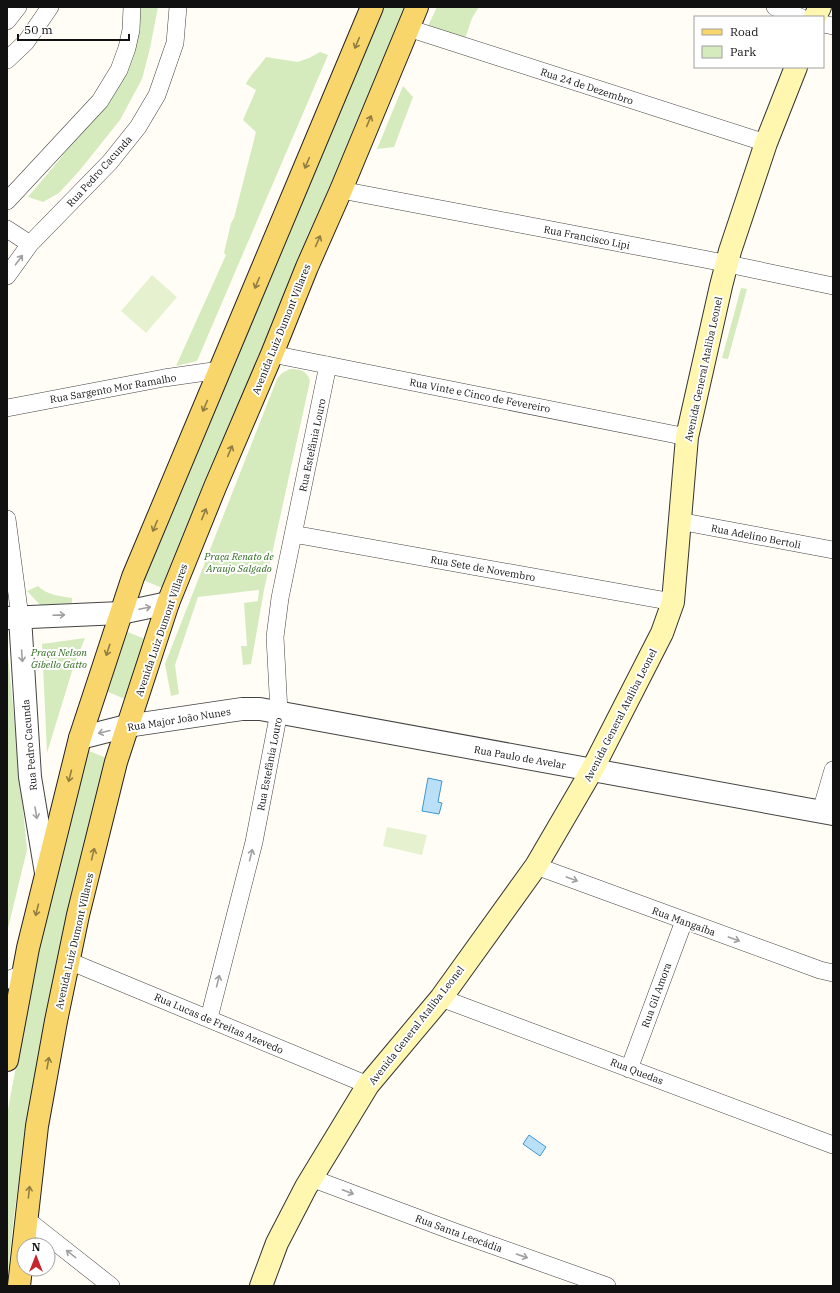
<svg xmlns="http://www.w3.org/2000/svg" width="840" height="1293" font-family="'IBM Plex Serif',serif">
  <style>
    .green { fill: #d5ebbd }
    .pitch { fill: #e6f2cf }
    .water { fill: #b9e0f7; stroke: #3f96cf }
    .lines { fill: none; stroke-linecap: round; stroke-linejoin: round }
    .minor-casing { stroke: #444; stroke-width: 18 }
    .tertiary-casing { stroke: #444; stroke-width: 24 }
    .secondary-casing { stroke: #333; stroke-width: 24 }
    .primary-casing { stroke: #222; stroke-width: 24 }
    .minor { stroke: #fff; stroke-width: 17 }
    .tertiary { stroke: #fff; stroke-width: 22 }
    .secondary { stroke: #fff6b0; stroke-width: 22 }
    .primary { stroke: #f9d66b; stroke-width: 22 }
    .oneway { stroke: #917d42 }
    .oneway2 { stroke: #a0a0a0 }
    .labels { text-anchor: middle; stroke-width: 4; stroke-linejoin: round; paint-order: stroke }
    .street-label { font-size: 10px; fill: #111; stroke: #fff }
    .park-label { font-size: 10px; font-style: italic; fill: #2f6b1f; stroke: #fff }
  </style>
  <rect width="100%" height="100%" fill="#fffdf5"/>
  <path class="green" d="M137,7h21l-8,41 -8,31 -22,41 -40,50 -21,23 -16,9 -15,-5 32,-38 34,-46z
    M384,7h22l-244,581 -19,-8z
    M437,7h42l-7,11 -8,24 -38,-12z
    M320,52l8,3 -131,306 -21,5 50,-111 -2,-2 7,-30 3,-5 22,-86 -13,-12 13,-30 -10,-6c4,-9 14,-18 20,-27l32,5 11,-4z
    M403,86l10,11 -19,50 -17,2z
    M741,288l6,1 -19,70 -6,-1z
    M290,369c9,0 18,2 20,12l-46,209 -13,74 -8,1 -2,-19h6l-3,-43 14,-2 1,-11 -61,7 -23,68 4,29 -8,2 -6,-32 112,-285 5,-6z
    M38,586c9,9 22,10 34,12v5l-32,2 -13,-14z
    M125,631l20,8 -20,60 -19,-8z
    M85,638l-12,30 -26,85 -5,-109z
    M7,645l20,205 -20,82z
    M87,750l19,8 -49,202 -30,162 -13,93 -7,69v-169l30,-163z"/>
  <path class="pitch" d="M152,275l25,22 -31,36 -25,-22z
    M387,827l40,8 -5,20 -39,-9z"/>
  <path class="water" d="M428,778l14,3 -4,21 4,1 -3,11 -17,-3z
    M529,1135l17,12 -6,9 -17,-12z"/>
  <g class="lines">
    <g class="minor-casing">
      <path id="minor" d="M775,7l25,10
        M7,21l11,-14
        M823,24l10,2
        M408,28l358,115
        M7,60l19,-18 24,-35
        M341,190l368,70 124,26
        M7,201l93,-100 19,-31 8,-22 4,-18 1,-23
        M7,229l23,15
        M7,276l23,-32 80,-82 28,-35 19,-32 18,-52 3,-36
        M272,354l415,83
        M7,408l157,-30 56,-8
        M7,519l13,98
        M679,521l154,29
        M293,534l380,68
        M821,811l12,-41
        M536,866l284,104 13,3
        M69,961l299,124
        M7,980l16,-6
        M441,998l392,147
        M209,1018l45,-176 25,-130 -4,-75 5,-39 48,-233
        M629,1069l55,-148
        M311,1178l144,54 152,54
        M26,1219l85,67"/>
    </g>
    <g class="tertiary-casing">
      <path id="tertiary" d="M20,617l10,160 16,96
        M7,618l114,-5 47,-10
        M80,738l47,-12 115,-17h18l573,105"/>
    </g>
    <g class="secondary-casing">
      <path id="secondary" d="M815,17l5,-10
        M261,1286l16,-43 29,-56 62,-102 73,-87 95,-132 56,-96 70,-137 11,-31 14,-165 34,-151 9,-35 36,-108 30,-76"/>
    </g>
    <g class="primary-casing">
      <path id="primary" d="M7,1060l21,-112 52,-210 53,-161 239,-570
        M19,1286l18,-160 19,-105 22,-106 38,-153 52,-159 47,-116 57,-133 35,-87 34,-77 76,-183"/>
    </g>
    <use href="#minor" class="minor"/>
    <use href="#tertiary" class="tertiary"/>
    <use href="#secondary" class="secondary"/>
    <use href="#primary" class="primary"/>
  </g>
  <defs><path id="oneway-shaft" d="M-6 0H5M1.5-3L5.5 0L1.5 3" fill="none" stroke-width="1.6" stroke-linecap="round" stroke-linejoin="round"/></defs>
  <g class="oneway">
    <use href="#oneway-shaft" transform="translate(357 43) rotate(113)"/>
    <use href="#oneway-shaft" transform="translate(369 121) rotate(-67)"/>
    <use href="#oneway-shaft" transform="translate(307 163) rotate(113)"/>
    <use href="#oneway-shaft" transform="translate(318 241) rotate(-66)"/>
    <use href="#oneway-shaft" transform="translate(257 283) rotate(113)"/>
    <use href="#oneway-shaft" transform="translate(205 406) rotate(113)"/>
    <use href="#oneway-shaft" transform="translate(230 451) rotate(-67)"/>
    <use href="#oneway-shaft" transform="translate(204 514) rotate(-68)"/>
    <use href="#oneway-shaft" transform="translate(155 526) rotate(113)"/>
    <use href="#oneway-shaft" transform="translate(108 650) rotate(108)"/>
    <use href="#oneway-shaft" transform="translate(70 776) rotate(104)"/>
    <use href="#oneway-shaft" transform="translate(93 854) rotate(-76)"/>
    <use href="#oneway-shaft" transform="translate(37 910) rotate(104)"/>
    <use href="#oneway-shaft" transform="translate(48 1063) rotate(-80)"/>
    <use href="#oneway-shaft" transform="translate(29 1192) rotate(-84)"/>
  </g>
  <g class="oneway2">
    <use href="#oneway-shaft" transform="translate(19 260) rotate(-53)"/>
    <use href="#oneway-shaft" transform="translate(145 608) rotate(-12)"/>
    <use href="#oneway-shaft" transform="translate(59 615) rotate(-2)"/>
    <use href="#oneway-shaft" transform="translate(22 656) rotate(86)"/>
    <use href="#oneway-shaft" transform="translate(104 732) rotate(166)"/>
    <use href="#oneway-shaft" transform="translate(36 813) rotate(80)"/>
    <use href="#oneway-shaft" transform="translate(251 855) rotate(-76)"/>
    <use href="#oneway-shaft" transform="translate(572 879) rotate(20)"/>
    <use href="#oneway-shaft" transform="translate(734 939) rotate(20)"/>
    <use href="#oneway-shaft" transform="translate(218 981) rotate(-76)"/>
    <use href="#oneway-shaft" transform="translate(348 1192) rotate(21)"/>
    <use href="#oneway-shaft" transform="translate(71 1254) rotate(-142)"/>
    <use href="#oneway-shaft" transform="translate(522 1256) rotate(19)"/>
  </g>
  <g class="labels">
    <g class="street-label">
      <text transform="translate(587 86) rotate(18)" y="4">Rua 24 de Dezembro</text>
      <text transform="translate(99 171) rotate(-48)" y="4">Rua Pedro Cacunda</text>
      <text transform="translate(587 237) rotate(11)" y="4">Rua Francisco Lipi</text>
      <text transform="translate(281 329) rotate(-68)" y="4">Avenida Luiz Dumont Villares</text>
      <text transform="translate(703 369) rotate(-78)" y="4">Avenida General Ataliba Leonel</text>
      <text transform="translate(113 388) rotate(-10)" y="4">Rua Sargento Mor Ramalho</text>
      <text transform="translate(480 395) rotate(11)" y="4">Rua Vinte e Cinco de Fevereiro</text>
      <text transform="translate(312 445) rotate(-78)" y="4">Rua Estefânia Louro</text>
      <text transform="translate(756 536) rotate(11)" y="4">Rua Adelino Bertoli</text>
      <text transform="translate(483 568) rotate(10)" y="4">Rua Sete de Novembro</text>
      <text transform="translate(161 630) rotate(-71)" y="4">Avenida Luiz Dumont Villares</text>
      <text transform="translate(620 715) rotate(-63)" y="4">Avenida General Ataliba Leonel</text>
      <text transform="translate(179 719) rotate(-9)" y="4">Rua Major João Nunes</text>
      <text transform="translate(29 745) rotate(-95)" y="4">Rua Pedro Cacunda</text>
      <text transform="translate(520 757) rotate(10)" y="4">Rua Paulo de Avelar</text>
      <text transform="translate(269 764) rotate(-79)" y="4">Rua Estefânia Louro</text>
      <text transform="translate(684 921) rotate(20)" y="4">Rua Mangaíba</text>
      <text transform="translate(74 941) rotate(-77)" y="4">Avenida Luiz Dumont Villares</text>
      <text transform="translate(656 995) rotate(-70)" y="4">Rua Gil Amora</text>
      <text transform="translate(219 1023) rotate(23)" y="4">Rua Lucas de Freitas Azevedo</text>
      <text transform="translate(416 1025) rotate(-52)" y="4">Avenida General Ataliba Leonel</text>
      <text transform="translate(637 1071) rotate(21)" y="4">Rua Quedas</text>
      <text transform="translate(459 1233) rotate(20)" y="4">Rua Santa Leocádia</text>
    </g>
    <g class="park-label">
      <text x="239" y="560">Praça Renato de<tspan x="239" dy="12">Araujo Salgado</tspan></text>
      <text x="59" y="656">Praça Nelson<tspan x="59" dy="12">Gibello Gatto</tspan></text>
    </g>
  </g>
  <rect width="840" height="1293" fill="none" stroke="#111111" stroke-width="16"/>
  <rect x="694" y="16" width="130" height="52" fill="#ffffff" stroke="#a0a0a0"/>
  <rect x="702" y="29" width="20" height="6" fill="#f9d66b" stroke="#a0a0a0"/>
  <text x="730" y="36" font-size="12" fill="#111111">Road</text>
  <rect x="702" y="46" width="20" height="12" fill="#d5ebbd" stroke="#a0a0a0"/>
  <text x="730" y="56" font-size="12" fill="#111111">Park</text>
  <g transform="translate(36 1257)"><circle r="19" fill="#ffffff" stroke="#a0a0a0"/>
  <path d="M0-3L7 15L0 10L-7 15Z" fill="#c4262e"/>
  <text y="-6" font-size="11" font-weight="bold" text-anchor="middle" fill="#111111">N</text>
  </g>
  <path d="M18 34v6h111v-6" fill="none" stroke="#111111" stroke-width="2"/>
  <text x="24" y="34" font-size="12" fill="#111111" stroke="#ffffff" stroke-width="3" paint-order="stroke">50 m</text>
</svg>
